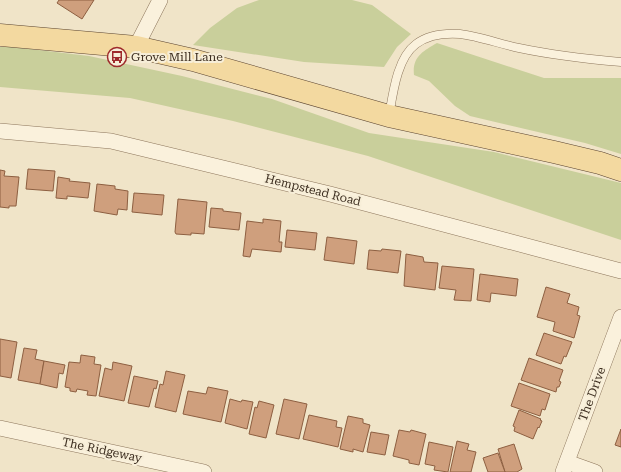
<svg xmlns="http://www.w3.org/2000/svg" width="621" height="472" viewBox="0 0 621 472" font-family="'Roboto Serif',serif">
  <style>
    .green { fill: #c9cf9b }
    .building { fill: #cf9f7d; stroke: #8d5f41 }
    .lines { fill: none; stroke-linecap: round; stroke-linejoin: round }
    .service-casing { stroke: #8d765c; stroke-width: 9 }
    .minor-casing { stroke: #8d765c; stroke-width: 16 }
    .primary-casing { stroke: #5b4430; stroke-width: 23 }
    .service { stroke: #faf1dc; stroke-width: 8 }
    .minor { stroke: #faf1dc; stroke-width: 15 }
    .primary { stroke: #f3d9a0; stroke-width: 22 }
    .labels { text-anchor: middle; stroke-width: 4; stroke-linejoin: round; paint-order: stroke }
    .poi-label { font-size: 12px; fill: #3d2e20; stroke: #f7eed8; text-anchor: start }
    .street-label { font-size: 12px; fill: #3d2e20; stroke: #f7eed8 }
  </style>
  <rect width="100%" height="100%" fill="#f0e4c8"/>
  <g class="green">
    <path d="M 259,0 L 352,0 L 372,5 L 411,34 L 397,47 L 384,67 L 304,62 L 193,45 L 210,28 L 237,8 Z"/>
    <path d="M 437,43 L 544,78 L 621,78 L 621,154 L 585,143 L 470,116 L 455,106 L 429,81 L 414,75 C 412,57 423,51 437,43 Z"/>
    <path d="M 0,47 L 13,47 L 89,56 L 182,76 L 272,99 L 369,133 L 494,152 L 621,183 L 621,240 L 368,156 L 233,121 L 130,98 L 0,87 Z"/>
  </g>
  <g class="building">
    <path d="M 59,0 L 94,0 L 82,19 L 57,3 Z"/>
    <path d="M 28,169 L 55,171 L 53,191 L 26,189 Z"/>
    <path d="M 0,170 L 5,171 L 4,176 L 19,177 L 16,206 L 9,206 L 9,208 L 0,207 Z"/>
    <path d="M 58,177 L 70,179 L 69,181 L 90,183 L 88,198 L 67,196 L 67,199 L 56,198 Z"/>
    <path d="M 97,184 L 115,186 L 115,189 L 128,191 L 127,210 L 118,209 L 117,215 L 94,211 Z"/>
    <path d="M 134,193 L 164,195 L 162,215 L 132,212 Z"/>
    <path d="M 178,199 L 207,202 L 204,234 L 191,233 L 191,235 L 176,234 L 175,232 Z"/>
    <path d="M 211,208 L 223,209 L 223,211 L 241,213 L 239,230 L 209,227 Z"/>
    <path d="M 263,219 L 281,221 L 279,242 L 282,242 L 281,252 L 252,249 L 250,257 L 243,256 L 247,221 L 263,223 Z"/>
    <path d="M 287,230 L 317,233 L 315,250 L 285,247 Z"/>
    <path d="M 327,237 L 357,241 L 354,264 L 324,260 Z"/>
    <path d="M 382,249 L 401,251 L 398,273 L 367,269 L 369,250 L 381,251 Z"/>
    <path d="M 406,254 L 423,257 L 424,262 L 438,263 L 435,290 L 404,286 Z"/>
    <path d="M 442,266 L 474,269 L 471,301 L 454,300 L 456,290 L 439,288 Z"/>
    <path d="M 480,274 L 518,279 L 516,296 L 491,293 L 490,302 L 477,300 Z"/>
    <path d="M 546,287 L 570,294 L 567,303 L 579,307 L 577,315 L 580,316 L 574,338 L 553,331 L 555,322 L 537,317 Z"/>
    <path d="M 544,333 L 572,342 L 566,357 L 564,356 L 561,364 L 536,355 Z"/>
    <path d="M 0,339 L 17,342 L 11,378 L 0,376 Z"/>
    <path d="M 24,348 L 37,350 L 35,359 L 44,361 L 40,384 L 18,380 Z"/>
    <path d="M 81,355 L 95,357 L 94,364 L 101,365 L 96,396 L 87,395 L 88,391 L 77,389 L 76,392 L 70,391 L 70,388 L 65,387 L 69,362 L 80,363 Z"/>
    <path d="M 529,358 L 563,370 L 559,381 L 561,382 L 559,387 L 557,387 L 556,392 L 521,380 Z"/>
    <path d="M 44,361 L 65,365 L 63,374 L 59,373 L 57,388 L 40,384 Z"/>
    <path d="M 113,362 L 132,366 L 124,401 L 99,396 L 105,368 L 112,370 Z"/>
    <path d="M 166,371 L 185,375 L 176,412 L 155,407 L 160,384 L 163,385 Z"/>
    <path d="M 134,376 L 158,381 L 156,389 L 154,388 L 149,407 L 128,403 Z"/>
    <path d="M 519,383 L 550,394 L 545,410 L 542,409 L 540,416 L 511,406 Z"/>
    <path d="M 208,387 L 228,391 L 221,422 L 183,414 L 188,391 L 206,394 Z"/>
    <path d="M 230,399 L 241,402 L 242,400 L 253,402 L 247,429 L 225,423 Z"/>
    <path d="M 284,399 L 307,404 L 299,439 L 276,434 Z"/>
    <path d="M 259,401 L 274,405 L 266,438 L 249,434 L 255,407 L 257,408 Z"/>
    <path d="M 519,410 L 541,419 L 540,420 L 542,421 L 539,428 L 538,427 L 533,439 L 514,431 L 515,427 L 513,426 Z"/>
    <path d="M 309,415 L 337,421 L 336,427 L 342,428 L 338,447 L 303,439 Z"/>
    <path d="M 348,416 L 363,419 L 363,423 L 370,425 L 363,452 L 353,449 L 353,452 L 340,449 Z"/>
    <path d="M 621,429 L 621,447 L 615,445 Z"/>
    <path d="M 399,430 L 410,432 L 411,430 L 426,434 L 419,465 L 409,463 L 409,460 L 393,456 Z"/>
    <path d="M 371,432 L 389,435 L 385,455 L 367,452 Z"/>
    <path d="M 457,441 L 469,444 L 467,450 L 476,452 L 471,472 L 450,472 Z"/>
    <path d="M 429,442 L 453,447 L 448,472 L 434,470 L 435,466 L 425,464 Z"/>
    <path d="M 514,444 L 522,469 L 517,472 L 505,472 L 498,449 Z"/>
    <path d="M 498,453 L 505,472 L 488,472 L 483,458 Z"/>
  </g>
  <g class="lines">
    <g class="service-casing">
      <path id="service" d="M 389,116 C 393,93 397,58 416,44 C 428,35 445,33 460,34 C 478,36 500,44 519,48 C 552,55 587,59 621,62"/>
    </g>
    <g class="minor-casing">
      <g id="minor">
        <path d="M 136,47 L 160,0"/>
        <path d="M 0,131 L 111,141 L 330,194 L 621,271"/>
        <path d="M 0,428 L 204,472"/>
        <path d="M 567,462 L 595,472"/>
        <path d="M 563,472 L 621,317"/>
      </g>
    </g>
    <g class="primary-casing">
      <path id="primary" d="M 0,35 L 136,47 L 193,60 L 389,116 L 554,152 L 600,163 L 621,170"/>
    </g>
    <use href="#service" class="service"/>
    <use href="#minor" class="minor"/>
    <use href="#primary" class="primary"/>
  </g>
  <defs>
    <g id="bus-ring" transform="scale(1)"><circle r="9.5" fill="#f7eed8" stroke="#9e2a2b" stroke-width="1.5"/><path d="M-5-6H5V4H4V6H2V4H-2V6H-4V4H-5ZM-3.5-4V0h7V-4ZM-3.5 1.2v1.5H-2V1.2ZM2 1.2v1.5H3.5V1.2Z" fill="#9e2a2b"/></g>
  </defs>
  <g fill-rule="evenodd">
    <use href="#bus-ring" x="117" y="57"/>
  </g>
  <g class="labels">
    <g class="poi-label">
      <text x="131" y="61">Grove Mill Lane</text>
    </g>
    <g class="street-label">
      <text transform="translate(313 190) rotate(14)" y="4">Hempstead Road</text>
      <text transform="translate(592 394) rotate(-70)" y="4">The Drive</text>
      <text transform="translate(102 450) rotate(12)" y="4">The Ridgeway</text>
    </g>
  </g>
</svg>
